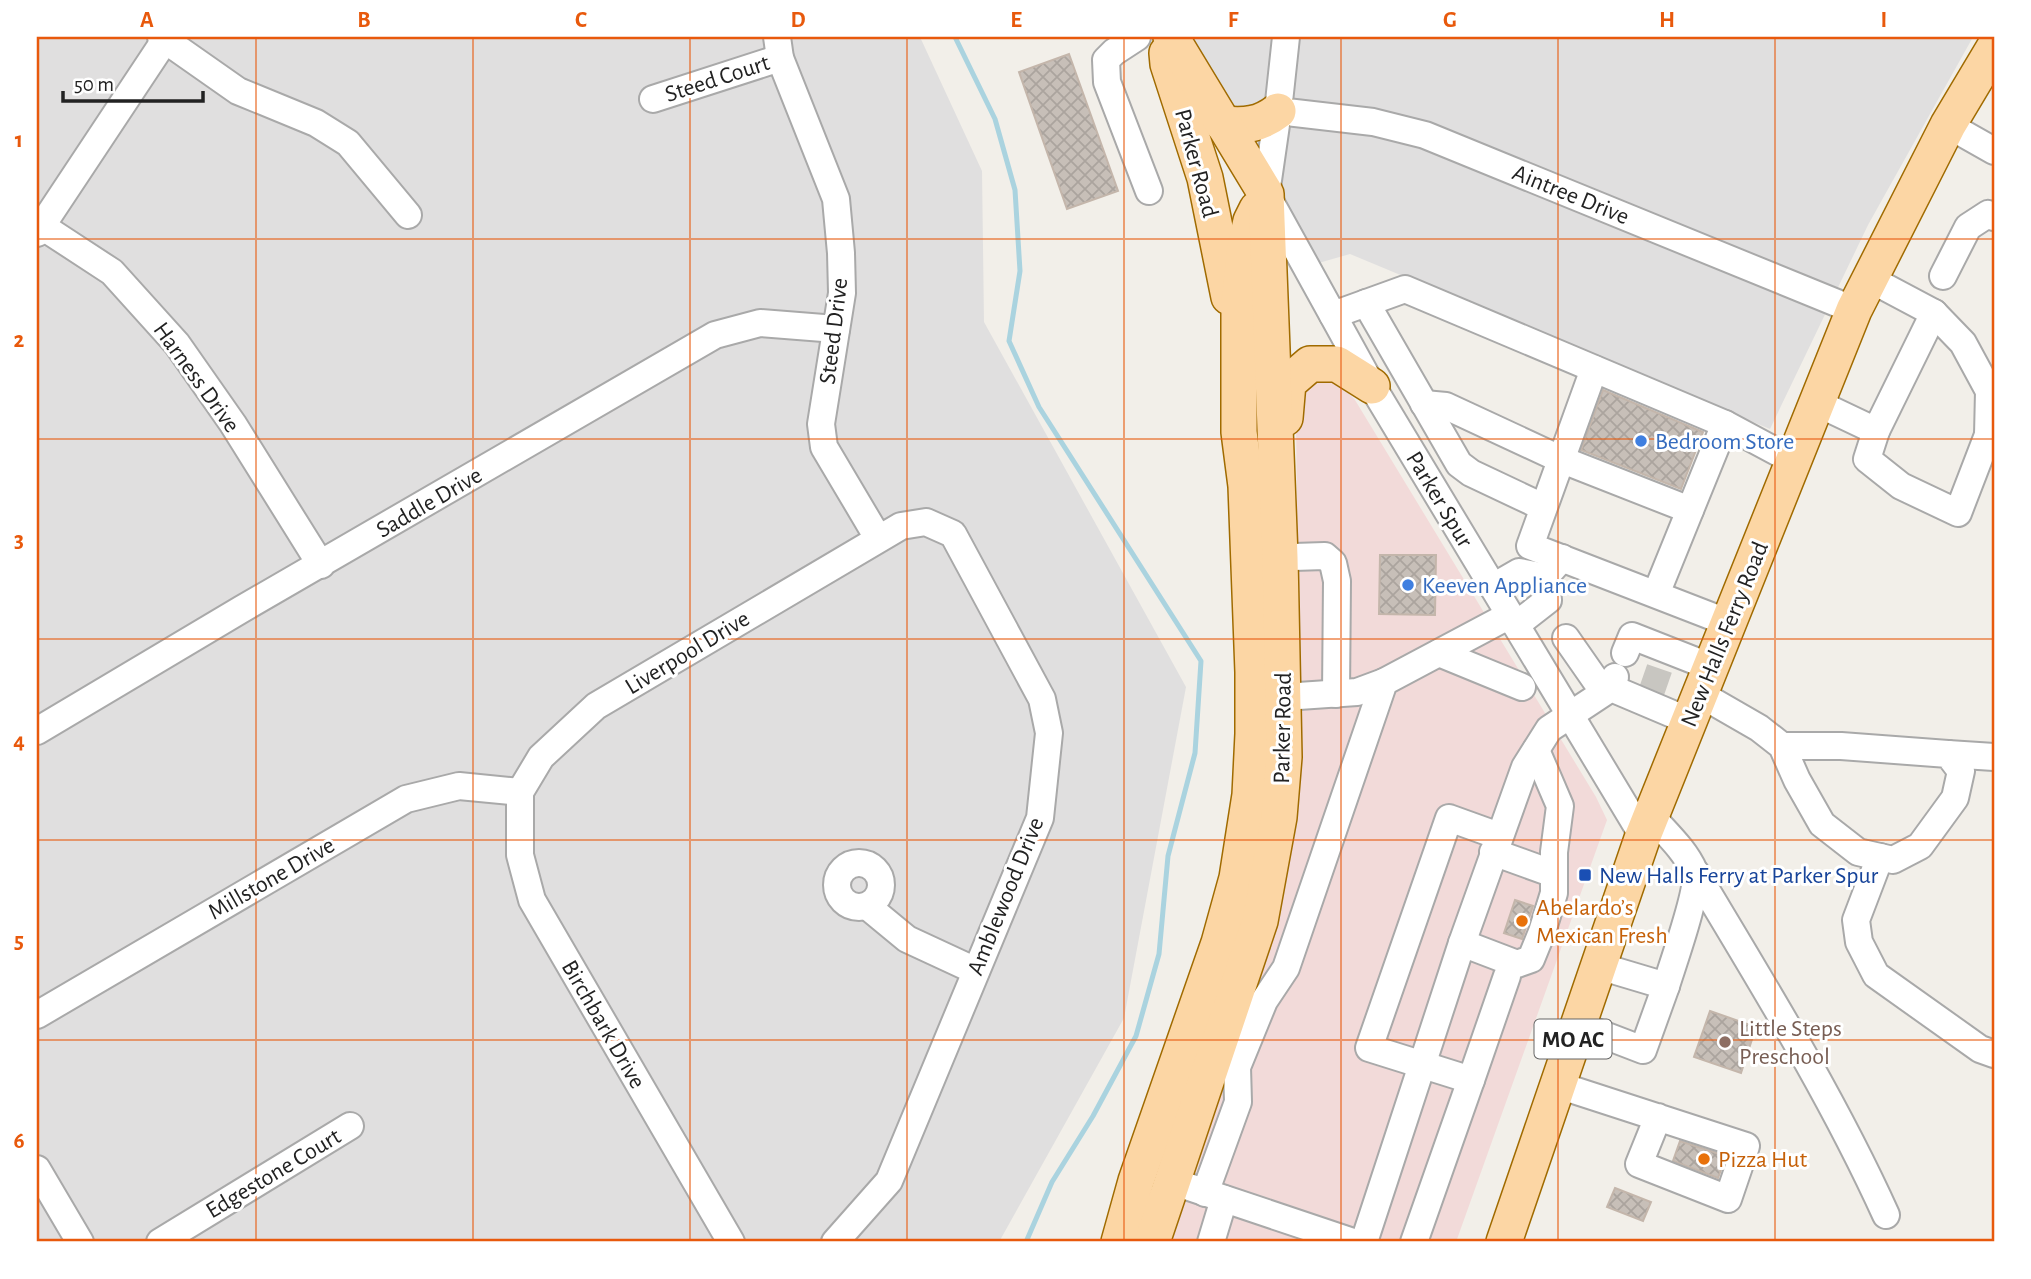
<svg xmlns="http://www.w3.org/2000/svg" width="2031" height="1279" viewBox="0 0 2031 1279" font-family="'Alegreya Sans',sans-serif">
  <style>
    .residential { fill: #e0dfdf }
    .commercial { fill: #f2dad9 }
    .lines { fill: none; stroke-linecap: round; stroke-linejoin: round }
    .stream { stroke: #aad3df; stroke-width: 5 }
    .building { fill: url(#building-cross-hatch); stroke: #c4b6ab; stroke-width: 2 }
    .minor-tunnel { stroke: #c8c6c1; stroke-width: 26; stroke-dasharray: 26 13; stroke-linecap: butt }
    .minor-casing { stroke: #a9a9a9; stroke-width: 30 }
    .major-casing { stroke: #a06b00; stroke-width: 38 }
    .minor { stroke: #fff; stroke-width: 26 }
    .major { stroke: #fcd6a4; stroke-width: 35 }
    .grid { fill: none; stroke: #e8590c; stroke-width: 2; stroke-opacity: 0.55 }
    .shop-dot { fill: #3f7fe0; stroke: #fff; stroke-width: 2.5 }
    .transit-dot { fill: #1a4fb4; stroke: #fff; stroke-width: 2.5 }
    .food-dot { fill: #e8710a; stroke: #fff; stroke-width: 2.5 }
    .education-dot { fill: #8d6e63; stroke: #fff; stroke-width: 2.5 }
    .labels { text-anchor: middle; stroke-width: 6; stroke-linejoin: round; paint-order: stroke }
    .shield { fill: #fff; stroke: #646464; stroke-width: 2 }
    .shield-label { font-size: 23px; font-weight: bold; fill: #222 }
    .street-label { font-size: 24px; fill: #222; stroke: #fff }
    .shop-label { font-size: 24px; fill: #366cbe; stroke: #fff; text-anchor: start }
    .transit-label { font-size: 24px; fill: #164399; stroke: #fff; text-anchor: start }
    .food-label { font-size: 24px; fill: #c56008; stroke: #fff; text-anchor: start }
    .education-label { font-size: 24px; fill: #785e54; stroke: #fff; text-anchor: start }
    .neatline { fill: none; stroke: #e8590c; stroke-width: 2.5 }
    .grid-label { font-size: 23px; text-anchor: middle; font-weight: bold; fill: #e8590c }
  </style>
  <defs>
    <pattern id="building-cross-hatch" width="8" height="8" patternUnits="userSpaceOnUse" patternTransform="scale(1.75)"><rect width="8" height="8" fill="#c7bfb8"/><path d="M0 0l8 8M0 8l8-8" fill="none" stroke="#aba49e"/></pattern>
  </defs>
  <rect width="100%" height="100%" fill="#f2efe9"/>
  <g class="residential">
    <path d="M 37,37 L 920,37 L 982,171 L 984,322 L 1186,687 L 1124,1018 L 999,1242 L 37,1242 Z"/>
    <path d="M 1179,37 L 1973,37 L 1868,225 L 1770,429 L 1350,254 L 1315,264 Z"/>
  </g>
  <path class="commercial" d="M 1323,377 L 1338,382 L 1355,400 L 1596,797 L 1607,820 L 1456,1242 L 1168,1242 L 1299,676 L 1296,419 L 1299,397 L 1308,383 Z"/>
  <g class="lines">
    <path class="stream" d="M 955,37 L 995,119 L 1015,190 L 1020,271 L 1009,341 L 1039,407 L 1201,661 L 1195,753 L 1168,856 L 1159,954 L 1136,1036 L 1093,1116 L 1052,1182 L 1026,1242"/>
  </g>
  <g class="building">
    <path d="M 1069,54 L 1118,191 L 1067,209 L 1019,72 Z"/>
    <path d="M 1603,390 L 1703,432 L 1681,489 L 1581,450 Z"/>
    <path d="M 1380,555 L 1436,555 L 1435,615 L 1379,614 Z"/>
    <path d="M 1515,900 L 1533,906 L 1522,939 L 1504,933 Z"/>
    <path d="M 1710,1011 L 1756,1027 L 1741,1073 L 1694,1057 Z"/>
    <path d="M 1680,1141 L 1726,1156 L 1718,1178 L 1673,1161 Z"/>
    <path d="M 1615,1188 L 1651,1202 L 1643,1221 L 1607,1207 Z"/>
  </g>
  <g class="lines">
    <path class="minor-tunnel" d="M 1651,693 L 1660,667"/>
    <g class="minor-casing">
      <g id="minor">
        <path d="M 161,37 L 238,91 L 316,123 L 348,143 L 408,215"/>
        <path d="M 777,37 L 780,58 L 836,199 L 841,253 L 842,293 L 821,424 L 824,447 L 878,538"/>
        <path d="M 1137,37 L 1114,52 L 1106,60 L 1107,82 L 1149,191"/>
        <path d="M 1286,37 L 1278,111 L 1266,194 L 1372,386 L 1643,836"/>
        <path d="M 653,99 L 780,58"/>
        <path d="M 1278,111 L 1373,122 L 1425,135 L 1854,310"/>
        <path d="M 1948,125 L 1994,151"/>
        <path d="M 37,223 L 112,272 L 177,344 L 233,424 L 321,565"/>
        <path d="M 37,233 L 167,37"/>
        <path d="M 1943,276 L 1968,227 L 1988,214 L 1994,217"/>
        <path d="M 1366,303 L 1459,464 L 1471,473 L 1543,507"/>
        <path d="M 1934,313 L 1963,343 L 1989,391 L 1988,435"/>
        <path d="M 1333,315 L 1405,289 L 1725,424 L 1794,461"/>
        <path d="M 1594,369 L 1530,546 L 1729,623"/>
        <path d="M 1817,403 L 1876,431 L 1934,313 L 1870,279"/>
        <path d="M 1424,404 L 1446,406 L 1560,459 L 1690,510"/>
        <path d="M 1876,431 L 1867,459 L 1901,486 L 1958,513 L 1988,435 L 1994,447"/>
        <path d="M 1264,558 L 1325,556 L 1333,563 L 1337,581 L 1336,694"/>
        <path d="M 1493,587 L 1519,572 L 1545,577"/>
        <path d="M 1656,594 L 1725,424"/>
        <path d="M 1516,625 L 1548,600 L 1545,577 L 1562,558"/>
        <path d="M 1566,638 L 1596,681 L 1611,688 L 1615,677"/>
        <path d="M 1439,653 L 1522,687"/>
        <path d="M 1625,653 L 1632,636 L 1711,667"/>
        <path d="M 1700,694 L 1759,728 L 1782,746 L 1797,780 L 1822,824 L 1858,852 L 1893,860 L 1920,846 L 1955,798 L 1961,771 L 1948,754 L 1841,746 L 1782,746"/>
        <path d="M 1284,697 L 1357,692 L 1384,682"/>
        <path d="M 37,731 L 242,609 L 715,335 L 760,323 L 836,329"/>
        <path d="M 1948,754 L 1994,757"/>
        <path d="M 520,792 L 541,757 L 596,706 L 901,526 L 926,522 L 953,534 L 1042,699 L 1049,733 L 1040,818 L 889,1181 L 835,1242"/>
        <path d="M 520,792 L 520,855 L 532,900 L 731,1242"/>
        <path d="M 1651,816 C 1666,833 1685,850 1694,871 C 1701,886 1672,966 1666,986"/>
        <path d="M 1493,852 L 1554,874"/>
        <path d="M 1880,857 L 1856,920 L 1859,942 L 1876,975 L 1980,1049 L 1994,1054"/>
        <circle cx="859" cy="885" r="22"/>
        <path d="M 1696,873 C 1763,985 1832,1096 1886,1215"/>
        <path d="M 867,906 L 907,939 L 976,971"/>
        <path d="M 1462,943 L 1517,964 L 1531,959 L 1542,932 L 1554,893 L 1554,852 L 1560,806 L 1536,750"/>
        <path d="M 37,1015 L 406,799 L 459,786 L 520,792"/>
        <path d="M 1578,1025 L 1643,1050 L 1666,986 L 1599,966"/>
        <path d="M 1471,1080 L 1507,976"/>
        <path d="M 1558,1085 L 1746,1146 L 1728,1199 L 1639,1164 L 1658,1117"/>
        <path d="M 37,1169 L 80,1242"/>
        <path d="M 1189,1187 L 1353,1242"/>
        <path d="M 1205,1193 L 1238,1102 L 1237,1067 L 1264,1001 L 1286,968 L 1384,682 L 1510,615"/>
        <path d="M 160,1242 L 350,1126"/>
        <path d="M 1211,1242 L 1224,1199"/>
        <path d="M 1364,1242 L 1462,943 L 1525,767 L 1549,729 L 1611,688 L 1689,721"/>
        <path d="M 1414,1242 L 1471,1080 L 1369,1048 L 1449,818 L 1499,836"/>
      </g>
    </g>
    <g class="major-casing">
      <g id="major">
        <path d="M 1167,53 L 1168,64 L 1205,178 L 1229,297"/>
        <path d="M 1223,124 C 1245,126 1260,125 1278,111"/>
        <path d="M 1285,418 L 1288,383 L 1310,364 L 1337,364 L 1372,386"/>
        <path d="M 1119,1242 L 1136,1181 L 1219,943 L 1237,878 L 1250,795 L 1253,734 L 1253,672 L 1246,486 L 1239,432 L 1239,302 L 1245,247 L 1251,221 L 1257,209"/>
        <path d="M 1152,1242 L 1260,921 L 1279,817 L 1284,757 L 1280,557 L 1266,194 L 1171,37"/>
        <path d="M 1504,1242 L 1643,836 L 1854,310 L 1948,125 L 1994,48"/>
      </g>
    </g>
    <use href="#minor" class="minor"/>
    <use href="#major" class="major"/>
  </g>
  <path class="grid" d="M 256,37 L 256,1242M 473,37 L 473,1242M 690,37 L 690,1242M 907,37 L 907,1242M 1124,37 L 1124,1242M 1341,37 L 1341,1242M 1558,37 L 1558,1242M 1775,37 L 1775,1242M 37,239 L 1994,239M 37,439 L 1994,439M 37,639 L 1994,639M 37,840 L 1994,840M 37,1040 L 1994,1040"/>
  <g class="shop-dot">
    <circle cx="1641" cy="441" r="7"/>
    <circle cx="1408" cy="585" r="7"/>
  </g>
  <rect class="transit-dot" x="1578" y="868" width="14" height="14" rx="3.5"/>
  <g class="food-dot">
    <circle cx="1522" cy="921" r="7"/>
    <circle cx="1704" cy="1159" r="7"/>
  </g>
  <circle class="education-dot" cx="1725" cy="1042" r="7"/>
  <g class="labels">
    <rect class="shield" x="1534.5" y="1019.5" width="77" height="39" rx="5"/>
    <g class="shield-label">
      <text x="1573" y="1047">MO AC</text>
    </g>
    <g class="street-label">
      <text transform="translate(717 78) rotate(-18)" y="8">Steed Court</text>
      <text transform="translate(1197 163) rotate(75)" y="8">Parker Road</text>
      <text transform="translate(1571 194) rotate(22)" y="8">Aintree Drive</text>
      <text transform="translate(833 331) rotate(-83)" y="8">Steed Drive</text>
      <text transform="translate(197 377) rotate(54)" y="8">Harness Drive</text>
      <text transform="translate(1440 499) rotate(59)" y="8">Parker Spur</text>
      <text transform="translate(429 502) rotate(-30)" y="8">Saddle Drive</text>
      <text transform="translate(1724 634) rotate(-68)" y="8">New Halls Ferry Road</text>
      <text transform="translate(687 652) rotate(-31)" y="8">Liverpool Drive</text>
      <text transform="translate(1282 728) rotate(-89)" y="8">Parker Road</text>
      <text transform="translate(271 878) rotate(-30)" y="8">Millstone Drive</text>
      <text transform="translate(1005 896) rotate(-68)" y="8">Amblewood Drive</text>
      <text transform="translate(604 1024) rotate(60)" y="8">Birchbark Drive</text>
      <text transform="translate(273 1173) rotate(-31)" y="8">Edgestone Court</text>
    </g>
    <g class="shop-label">
      <text x="1655" y="449">Bedroom Store</text>
      <text x="1422" y="593">Keeven Appliance</text>
    </g>
    <g class="transit-label">
      <text x="1599" y="883">New Halls Ferry at Parker Spur</text>
    </g>
    <g class="food-label">
      <text x="1536" y="915">Abelardo’s<tspan x="1536" dy="28">Mexican Fresh</tspan></text>
      <text x="1718" y="1167">Pizza Hut</text>
    </g>
    <g class="education-label">
      <text x="1739" y="1036">Little Steps<tspan x="1739" dy="28">Preschool</tspan></text>
    </g>
  </g>
  <rect width="2031" height="1279" fill="none" stroke="#ffffff" stroke-width="77"/>
  <path d="M63 91v10h140v-10" fill="none" stroke="#222222" stroke-width="3.5"/>
  <text x="74" y="91" font-size="21" fill="#222222" stroke="#ffffff" stroke-width="5" paint-order="stroke">50 m</text>
  <rect x="38" y="38" width="1955" height="1202" class="neatline"/>
  <g class="grid-label">
    <text x="147" y="27">A</text>
    <text x="364" y="27">B</text>
    <text x="581" y="27">C</text>
    <text x="798" y="27">D</text>
    <text x="1016" y="27">E</text>
    <text x="1233" y="27">F</text>
    <text x="1450" y="27">G</text>
    <text x="1667" y="27">H</text>
    <text x="1884" y="27">I</text>
    <text x="19" y="147">1</text>
    <text x="19" y="347">2</text>
    <text x="19" y="547">3</text>
    <text x="19" y="748">4</text>
    <text x="19" y="948">5</text>
    <text x="19" y="1148">6</text>
  </g>
</svg>
